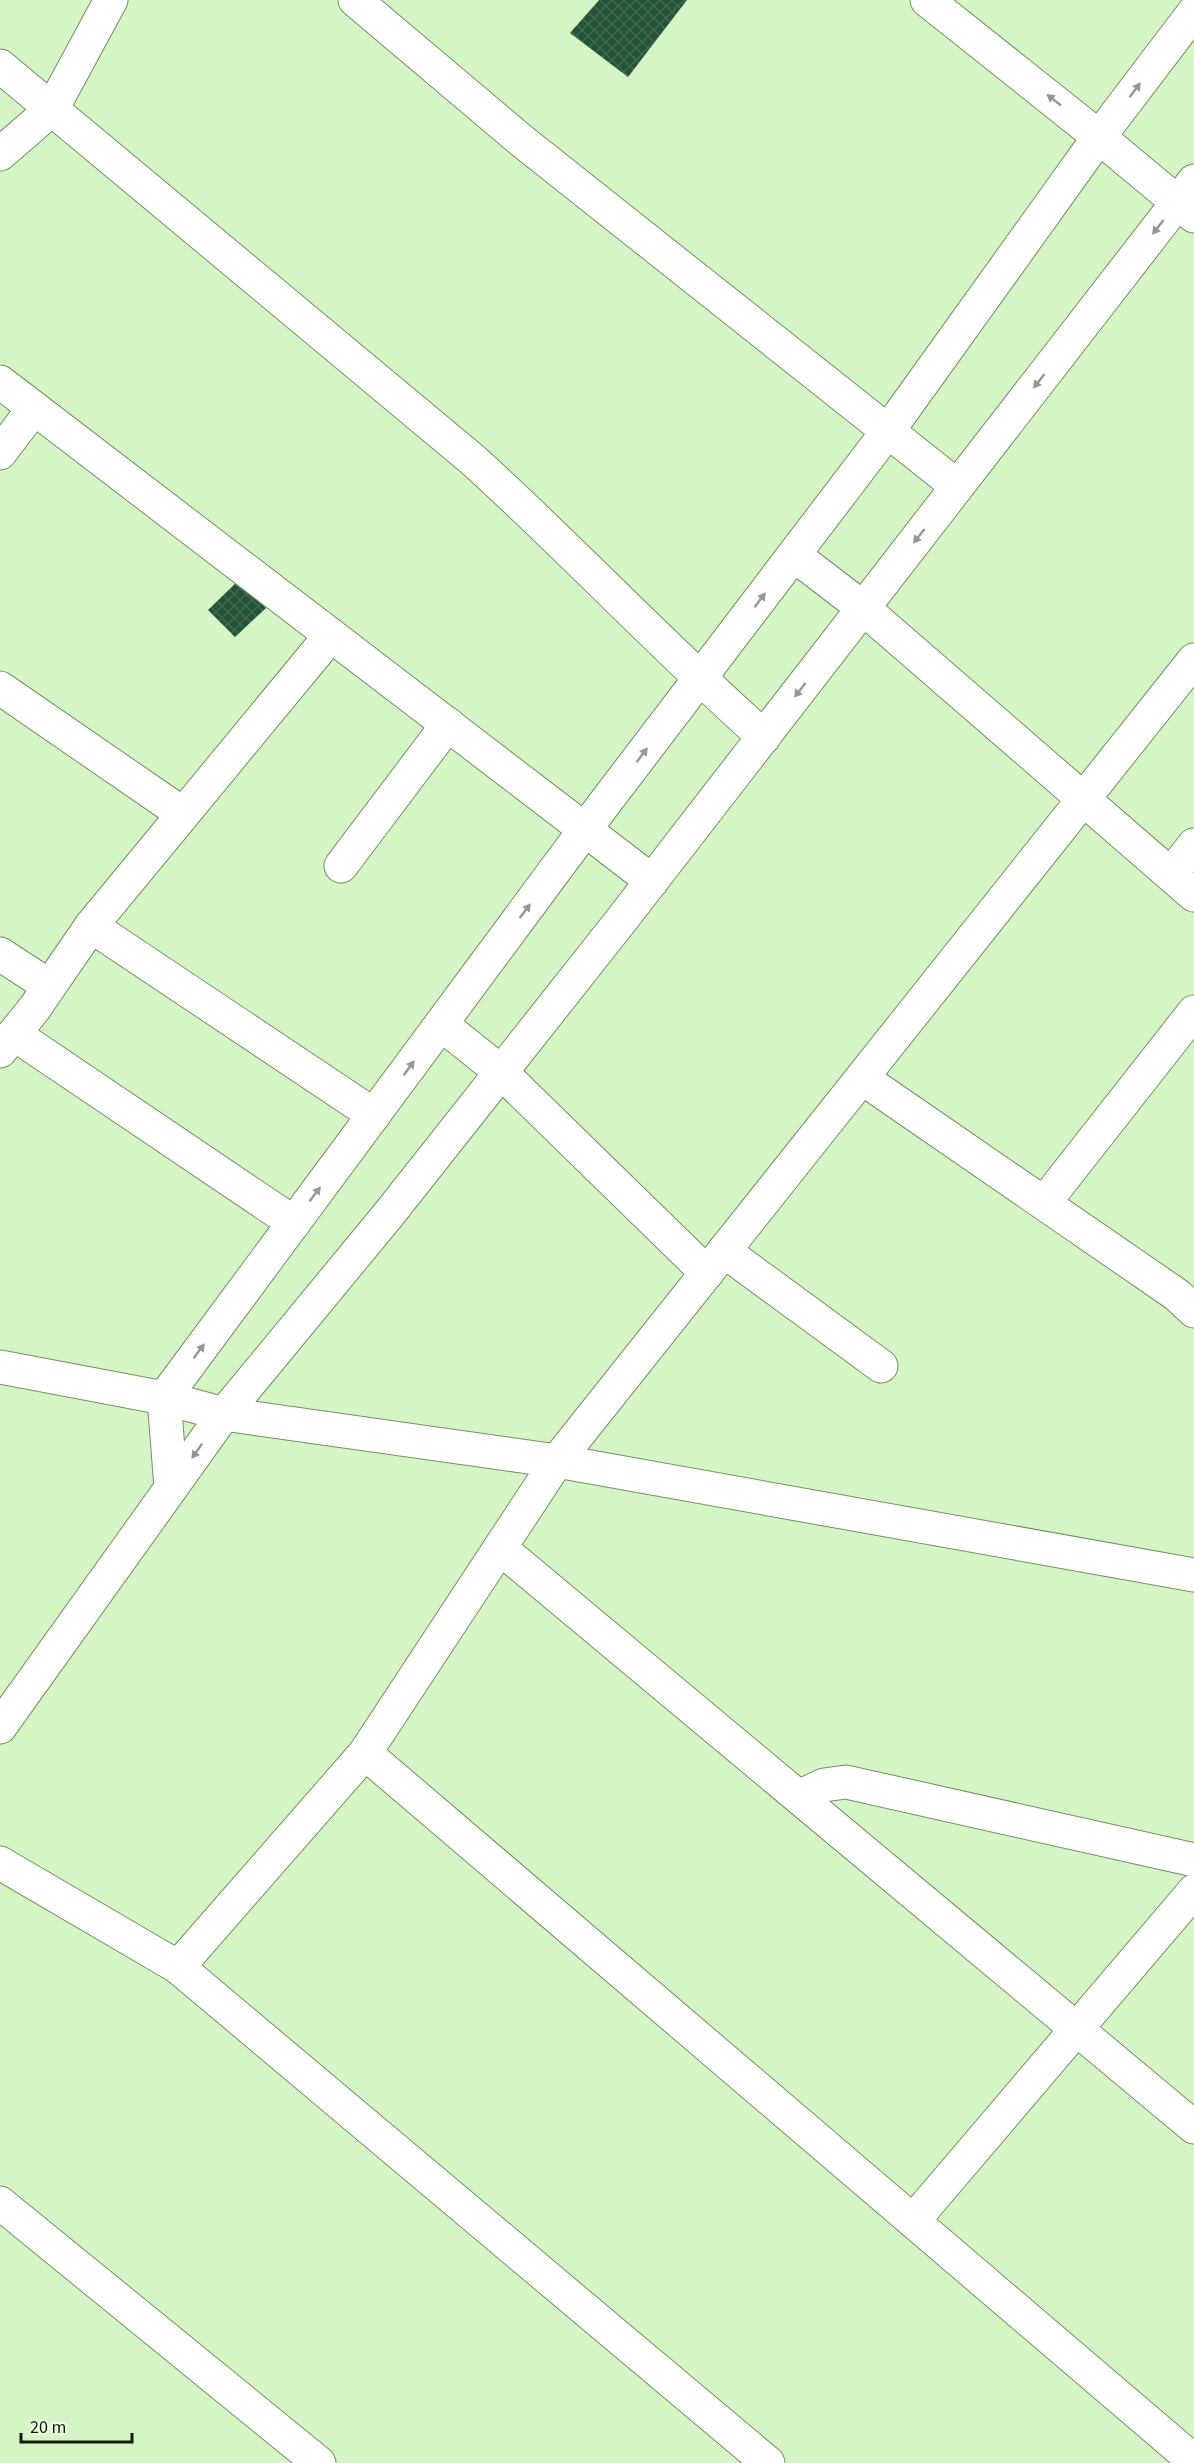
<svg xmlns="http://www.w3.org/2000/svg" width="1194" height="2463" viewBox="0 0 1194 2463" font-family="'Source Sans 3',sans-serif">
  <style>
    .building { fill: url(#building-cross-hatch) }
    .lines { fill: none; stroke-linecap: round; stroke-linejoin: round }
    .minor-casing { stroke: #739064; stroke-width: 35 }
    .minor { stroke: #fff; stroke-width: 33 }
    .oneway { fill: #939890 }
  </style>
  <defs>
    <pattern id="building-cross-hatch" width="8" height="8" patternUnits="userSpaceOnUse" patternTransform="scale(1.5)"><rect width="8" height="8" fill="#245437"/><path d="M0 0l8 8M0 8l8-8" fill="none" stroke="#416850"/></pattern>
  </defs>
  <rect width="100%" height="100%" fill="#d5f5c5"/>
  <g class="building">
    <path d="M 599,0 L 687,0 L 628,77 L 570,33 Z"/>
    <path d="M 238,581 L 266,608 L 235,637 L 208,610 Z"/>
  </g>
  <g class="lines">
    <g class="minor-casing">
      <g id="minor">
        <path d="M 355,0 L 522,141 L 957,486"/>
        <path d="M 927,0 L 1099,137 L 1194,216"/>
        <path d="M 0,66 L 473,460 C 572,550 664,648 764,737"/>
        <path d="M 0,154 L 52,109 L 111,0"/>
        <path d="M 0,382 L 652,881"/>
        <path d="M 0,453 L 34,408"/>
        <path d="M 794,555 L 863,608 L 1194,895"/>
        <path d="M 0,688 L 183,814"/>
        <path d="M 341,866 L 448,724"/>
        <path d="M 1171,874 L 1194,845"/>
        <path d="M 91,926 L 331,635"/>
        <path d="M 0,954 L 49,986"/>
        <path d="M 441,1024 L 501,1072 L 707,1273"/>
        <path d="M 14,1034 L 294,1223"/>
        <path d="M 0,1051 L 34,1009 L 91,926 L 374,1115"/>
        <path d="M 862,1078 L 1177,1295 L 1194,1311"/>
        <path d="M 1044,1203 L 1194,1012"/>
        <path d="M 724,1251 L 881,1366"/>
        <path d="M 0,1367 L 164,1398 L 224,1414 L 557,1461 L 1194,1575"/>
        <path d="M 171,1488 L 164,1398 L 601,808 L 888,431 L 1099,137 L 1194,12"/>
        <path d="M 500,1548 L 1194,2127"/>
        <path d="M 0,1727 L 224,1414 L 389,1214 L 623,918 L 1194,181"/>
        <path d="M 365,1753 L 1194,2461"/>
        <path d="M 799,1797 L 824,1785 L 846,1782 L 1194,1860"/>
        <path d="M 0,1863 L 178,1967 L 768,2463"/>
        <path d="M 178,1967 L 365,1753 L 557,1461 L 1194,660"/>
        <path d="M 0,2203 L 319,2463"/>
        <path d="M 913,2221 L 1194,1891"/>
      </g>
    </g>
    <use href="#minor" class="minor"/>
  </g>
  <defs><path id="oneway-solid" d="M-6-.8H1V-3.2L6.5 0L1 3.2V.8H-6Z" transform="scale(1.5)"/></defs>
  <g class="oneway">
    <use href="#oneway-solid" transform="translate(1135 90) rotate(-53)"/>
    <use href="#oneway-solid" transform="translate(1054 100) rotate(-142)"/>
    <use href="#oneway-solid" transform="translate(1158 227) rotate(128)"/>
    <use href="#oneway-solid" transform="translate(1039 381) rotate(128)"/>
    <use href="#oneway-solid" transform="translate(919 536) rotate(128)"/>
    <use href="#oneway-solid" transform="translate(760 600) rotate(-53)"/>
    <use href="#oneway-solid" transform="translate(800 690) rotate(128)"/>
    <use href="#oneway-solid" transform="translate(642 755) rotate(-53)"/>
    <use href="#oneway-solid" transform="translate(525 911) rotate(-53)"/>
    <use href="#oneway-solid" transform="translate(409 1068) rotate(-54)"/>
    <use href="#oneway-solid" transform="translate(315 1194) rotate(-53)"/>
    <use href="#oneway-solid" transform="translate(199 1351) rotate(-53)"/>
    <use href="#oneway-solid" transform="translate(197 1451) rotate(125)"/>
  </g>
  <path d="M21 2433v9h111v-9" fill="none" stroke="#0f1a09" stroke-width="3"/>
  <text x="30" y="2433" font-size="18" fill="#0f1a09" stroke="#ebfee1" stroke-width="4.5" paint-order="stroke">20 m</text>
</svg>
